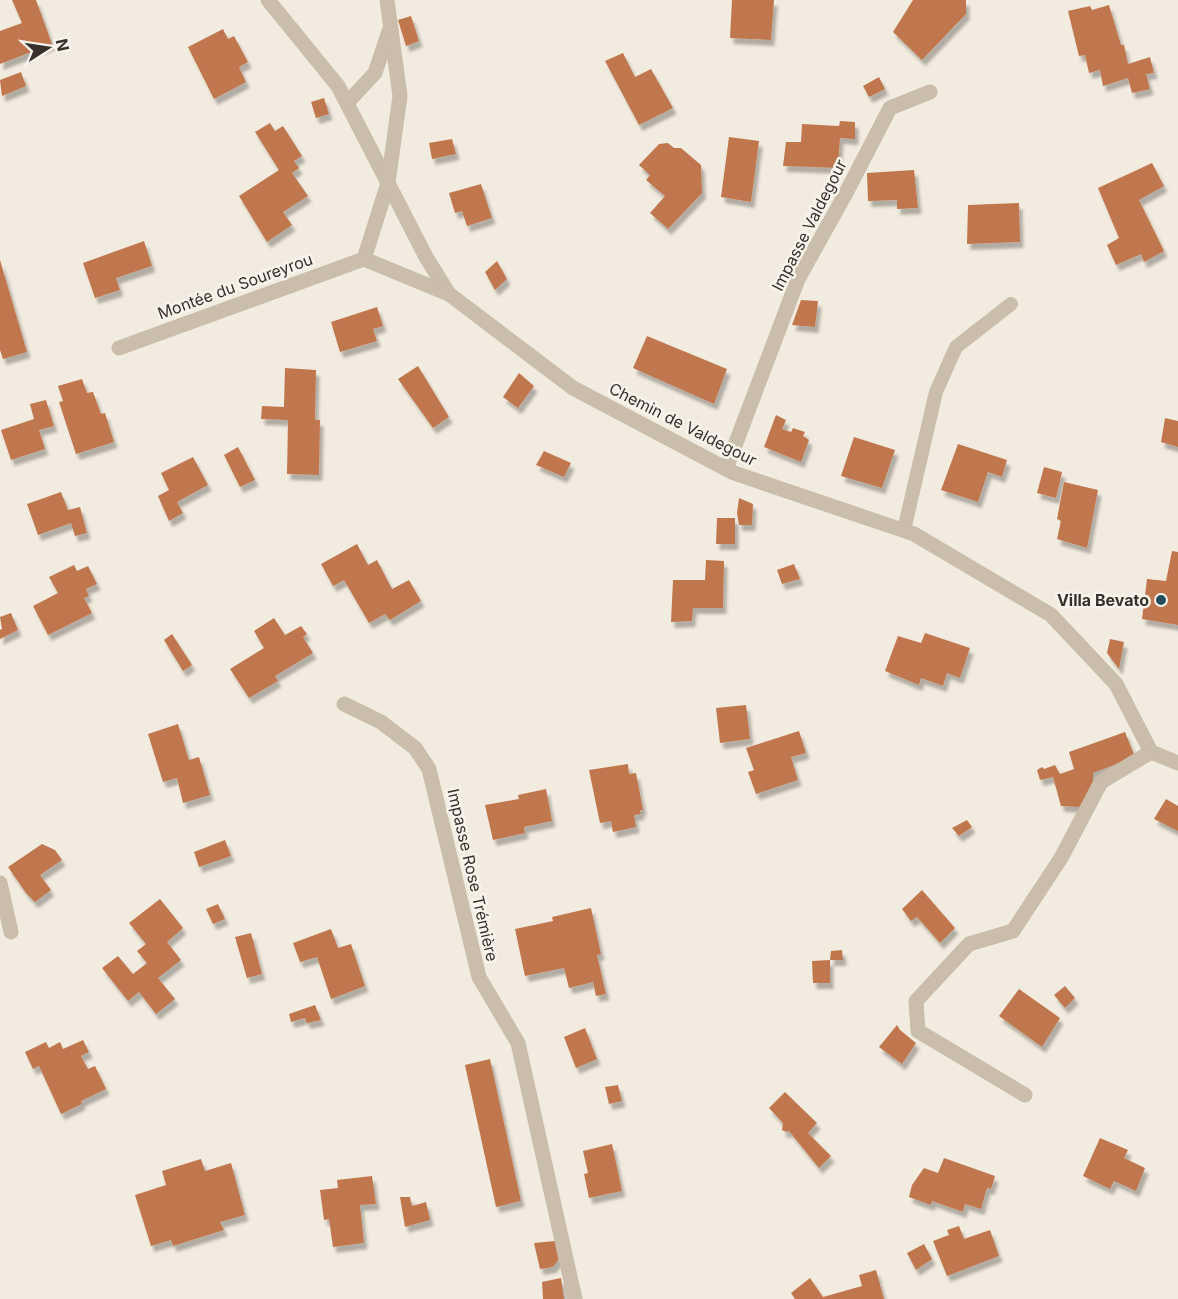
<svg xmlns="http://www.w3.org/2000/svg" width="1178" height="1299" viewBox="0 0 1178 1299" font-family="Inter,sans-serif">
  <style>
    .building { fill: #c1774e; filter: url(#shadow) }
    .lines { fill: none; stroke-linecap: round; stroke-linejoin: round }
    .service { stroke: #cabdab; stroke-width: 14 }
    .minor { stroke: #cabdab; stroke-width: 15 }
    .poi-dot { fill: #214e58; stroke: #f9f5ec; stroke-width: 2 }
    .labels { text-anchor: middle; stroke-width: 5; stroke-linejoin: round; paint-order: stroke }
    .street-label { font-size: 16px; fill: #38302a; stroke: #f9f5ec }
    .poi-label { font-size: 16px; font-weight: bold; fill: #38302a; stroke: #f9f5ec; text-anchor: end }
  </style>
  <defs>
    <filter id="shadow"><feDropShadow dx="3.5" dy="6" stdDeviation="1.5" flood-color="#0004"/></filter>
  </defs>
  <rect width="100%" height="100%" fill="#f2ebdf"/>
  <g class="building">
    <path d="M 12,0 L 36,0 L 52,44 L 0,64 L 0,31 L 22,23 Z"/>
    <path d="M 732,0 L 774,0 L 771,40 L 730,38 Z"/>
    <path d="M 913,0 L 966,0 L 966,14 L 922,60 L 893,32 Z"/>
    <path d="M 1109,5 L 1121,45 L 1124,45 L 1128,64 L 1150,57 L 1154,73 L 1146,74 L 1150,89 L 1132,93 L 1128,78 L 1103,86 L 1100,70 L 1089,73 L 1085,55 L 1079,56 L 1068,11 L 1090,6 L 1092,10 Z"/>
    <path d="M 411,16 L 419,41 L 406,46 L 398,20 Z"/>
    <path d="M 223,29 L 228,39 L 234,36 L 248,62 L 239,67 L 246,82 L 214,99 L 188,47 Z"/>
    <path d="M 623,53 L 635,77 L 651,69 L 673,108 L 639,125 L 605,61 Z"/>
    <path d="M 21,72 L 26,86 L 2,96 L 0,80 Z"/>
    <path d="M 879,77 L 885,89 L 869,97 L 863,86 Z"/>
    <path d="M 324,98 L 329,114 L 316,118 L 311,102 Z"/>
    <path d="M 840,121 L 855,122 L 855,139 L 840,138 L 838,168 L 783,166 L 786,142 L 801,142 L 802,124 L 839,126 Z"/>
    <path d="M 270,123 L 275,131 L 283,126 L 302,156 L 294,161 L 299,168 L 292,173 L 308,196 L 283,212 L 292,225 L 267,242 L 239,196 L 279,170 L 255,132 Z"/>
    <path d="M 729,137 L 759,141 L 751,202 L 721,197 Z"/>
    <path d="M 452,139 L 456,154 L 432,159 L 429,143 Z"/>
    <path d="M 668,143 L 674,148 L 681,148 L 701,165 L 702,193 L 668,229 L 650,213 L 665,196 L 646,180 L 650,175 L 639,165 L 659,144 Z"/>
    <path d="M 1152,163 L 1164,186 L 1139,200 L 1164,251 L 1144,262 L 1141,254 L 1116,265 L 1107,245 L 1119,238 L 1098,188 Z"/>
    <path d="M 914,170 L 918,208 L 897,209 L 897,200 L 868,201 L 867,173 Z"/>
    <path d="M 481,184 L 492,218 L 467,226 L 462,211 L 455,213 L 449,193 Z"/>
    <path d="M 1019,203 L 1020,242 L 967,244 L 968,205 Z"/>
    <path d="M 144,241 L 152,266 L 116,278 L 120,290 L 95,298 L 83,263 Z"/>
    <path d="M 0,260 L 27,352 L 3,359 L 0,350 Z"/>
    <path d="M 497,261 L 507,279 L 495,290 L 485,272 Z"/>
    <path d="M 801,300 L 818,301 L 815,327 L 792,325 Z"/>
    <path d="M 377,307 L 383,326 L 373,329 L 377,341 L 340,352 L 331,322 Z"/>
    <path d="M 647,336 L 727,369 L 714,404 L 633,368 Z"/>
    <path d="M 418,366 L 449,417 L 433,428 L 398,379 Z"/>
    <path d="M 285,368 L 316,370 L 315,420 L 320,420 L 319,475 L 287,474 L 288,420 L 261,419 L 262,406 L 284,407 Z"/>
    <path d="M 519,373 L 534,386 L 518,408 L 503,397 Z"/>
    <path d="M 82,379 L 87,393 L 93,392 L 101,414 L 105,413 L 114,442 L 76,454 L 59,402 L 63,401 L 58,386 Z"/>
    <path d="M 46,400 L 54,426 L 39,430 L 45,449 L 11,460 L 1,430 L 34,419 L 30,404 Z"/>
    <path d="M 776,415 L 786,420 L 782,429 L 791,432 L 793,428 L 805,432 L 803,436 L 809,440 L 801,462 L 764,447 Z"/>
    <path d="M 1165,418 L 1178,421 L 1178,447 L 1161,442 Z"/>
    <path d="M 854,437 L 895,450 L 882,488 L 841,476 Z"/>
    <path d="M 958,444 L 1007,460 L 1002,477 L 988,472 L 978,502 L 941,490 Z"/>
    <path d="M 238,447 L 255,480 L 240,487 L 224,455 Z"/>
    <path d="M 544,451 L 571,463 L 564,477 L 536,465 Z"/>
    <path d="M 193,457 L 208,485 L 177,502 L 183,513 L 169,521 L 158,496 L 169,490 L 161,473 Z"/>
    <path d="M 1044,467 L 1062,472 L 1056,498 L 1037,493 Z"/>
    <path d="M 1064,482 L 1098,490 L 1087,548 L 1057,539 L 1061,521 L 1057,519 Z"/>
    <path d="M 61,492 L 68,510 L 80,507 L 87,533 L 75,536 L 71,523 L 38,535 L 27,504 Z"/>
    <path d="M 739,498 L 753,504 L 752,525 L 739,525 L 737,513 Z"/>
    <path d="M 717,518 L 735,518 L 735,544 L 716,544 Z"/>
    <path d="M 357,544 L 368,565 L 377,560 L 392,589 L 409,580 L 421,601 L 390,620 L 385,614 L 369,623 L 344,580 L 333,586 L 321,564 Z"/>
    <path d="M 1172,551 L 1178,552 L 1178,625 L 1142,619 L 1147,579 L 1166,581 Z"/>
    <path d="M 706,560 L 724,561 L 723,608 L 693,608 L 692,621 L 671,622 L 673,580 L 705,580 Z"/>
    <path d="M 794,564 L 800,579 L 782,584 L 777,570 Z"/>
    <path d="M 74,565 L 77,571 L 88,566 L 97,584 L 86,589 L 89,596 L 84,598 L 92,613 L 48,635 L 33,606 L 58,593 L 49,577 Z"/>
    <path d="M 11,613 L 18,630 L 0,639 L 0,630 L 2,629 L 0,617 Z"/>
    <path d="M 274,618 L 285,635 L 301,626 L 307,634 L 303,637 L 313,653 L 275,676 L 278,681 L 249,698 L 230,669 L 264,648 L 254,631 Z"/>
    <path d="M 925,633 L 970,648 L 960,678 L 947,673 L 943,686 L 921,678 L 919,685 L 885,671 L 898,636 L 921,643 Z"/>
    <path d="M 172,634 L 192,665 L 183,671 L 164,640 Z"/>
    <path d="M 1110,639 L 1124,642 L 1119,669 L 1107,653 Z"/>
    <path d="M 746,705 L 750,739 L 720,743 L 716,708 Z"/>
    <path d="M 178,724 L 189,760 L 199,757 L 210,795 L 183,803 L 177,778 L 163,782 L 148,734 Z"/>
    <path d="M 799,731 L 806,753 L 791,757 L 798,780 L 756,794 L 748,772 L 754,770 L 746,748 Z"/>
    <path d="M 1125,732 L 1135,757 L 1093,773 L 1093,782 L 1081,807 L 1061,806 L 1053,777 L 1040,780 L 1037,770 L 1042,767 L 1044,769 L 1055,765 L 1060,774 L 1074,769 L 1069,752 Z"/>
    <path d="M 628,764 L 629,774 L 636,773 L 643,810 L 640,810 L 641,814 L 634,815 L 636,827 L 613,832 L 611,821 L 600,823 L 589,770 Z"/>
    <path d="M 546,789 L 552,821 L 524,827 L 525,833 L 493,840 L 485,805 L 519,799 L 518,795 Z"/>
    <path d="M 1166,799 L 1178,806 L 1178,831 L 1154,819 Z"/>
    <path d="M 967,820 L 972,827 L 959,836 L 952,828 Z"/>
    <path d="M 225,840 L 231,856 L 199,867 L 194,852 Z"/>
    <path d="M 42,844 L 55,850 L 62,860 L 40,875 L 51,890 L 35,902 L 26,893 L 8,867 Z"/>
    <path d="M 922,890 L 955,928 L 940,943 L 917,917 L 911,921 L 902,909 Z"/>
    <path d="M 160,899 L 183,928 L 167,942 L 181,960 L 158,978 L 175,999 L 156,1014 L 139,992 L 128,1001 L 102,968 L 118,956 L 133,974 L 147,963 L 137,951 L 146,944 L 129,923 Z"/>
    <path d="M 218,904 L 225,919 L 213,924 L 206,909 Z"/>
    <path d="M 591,908 L 601,954 L 597,955 L 606,994 L 596,996 L 593,982 L 569,988 L 564,968 L 525,976 L 515,929 L 553,921 L 552,917 Z"/>
    <path d="M 331,929 L 338,948 L 351,944 L 365,986 L 331,999 L 317,957 L 300,962 L 293,943 Z"/>
    <path d="M 251,933 L 262,974 L 247,978 L 235,937 Z"/>
    <path d="M 842,950 L 843,960 L 830,960 L 831,951 Z"/>
    <path d="M 830,960 L 830,983 L 813,983 L 812,961 Z"/>
    <path d="M 1065,986 L 1075,998 L 1065,1008 L 1054,995 Z"/>
    <path d="M 1019,989 L 1060,1018 L 1042,1047 L 999,1016 Z"/>
    <path d="M 315,1005 L 321,1020 L 307,1023 L 305,1018 L 291,1022 L 289,1014 Z"/>
    <path d="M 897,1025 L 900,1030 L 916,1043 L 902,1064 L 879,1047 Z"/>
    <path d="M 585,1028 L 597,1059 L 576,1068 L 564,1037 Z"/>
    <path d="M 83,1040 L 89,1052 L 81,1056 L 88,1069 L 95,1066 L 106,1089 L 81,1101 L 82,1104 L 61,1114 L 39,1066 L 33,1069 L 25,1052 L 46,1042 L 49,1048 L 60,1042 L 63,1049 Z"/>
    <path d="M 490,1059 L 521,1201 L 496,1207 L 465,1065 Z"/>
    <path d="M 618,1085 L 622,1101 L 609,1104 L 605,1087 Z"/>
    <path d="M 785,1092 L 817,1123 L 808,1133 L 831,1156 L 819,1168 L 789,1131 L 786,1132 L 782,1130 L 783,1123 L 769,1108 Z"/>
    <path d="M 1100,1138 L 1128,1150 L 1124,1158 L 1145,1168 L 1136,1191 L 1114,1181 L 1110,1189 L 1083,1176 Z"/>
    <path d="M 612,1144 L 622,1191 L 589,1198 L 584,1174 L 588,1173 L 583,1151 Z"/>
    <path d="M 944,1158 L 995,1176 L 991,1189 L 987,1188 L 981,1209 L 965,1204 L 963,1212 L 932,1201 L 931,1205 L 909,1197 L 912,1185 L 924,1168 L 938,1173 Z"/>
    <path d="M 201,1159 L 205,1171 L 231,1163 L 245,1215 L 220,1222 L 224,1230 L 173,1246 L 171,1240 L 151,1246 L 135,1195 L 166,1185 L 162,1171 Z"/>
    <path d="M 372,1176 L 376,1204 L 360,1205 L 364,1243 L 333,1247 L 329,1219 L 324,1220 L 320,1190 L 338,1188 L 337,1180 Z"/>
    <path d="M 400,1197 L 410,1197 L 412,1206 L 426,1202 L 430,1220 L 405,1227 Z"/>
    <path d="M 959,1226 L 964,1239 L 990,1230 L 999,1256 L 947,1276 L 933,1241 L 949,1235 L 947,1230 Z"/>
    <path d="M 555,1241 L 559,1259 L 553,1267 L 540,1269 L 534,1243 Z"/>
    <path d="M 924,1244 L 932,1259 L 916,1270 L 907,1253 Z"/>
    <path d="M 876,1270 L 884,1299 L 795,1299 L 791,1293 L 810,1278 L 823,1297 L 862,1286 L 859,1275 Z"/>
    <path d="M 561,1278 L 564,1299 L 543,1299 L 542,1282 Z"/>
  </g>
  <g class="lines">
    <path class="service" d="M 904,530 L 936,392 L 956,347 L 1011,304"/>
    <g class="minor">
      <path d="M 268,0 L 338,86 L 426,257 L 449,294 L 573,388 L 734,473 L 914,534 L 1051,615 L 1116,684 L 1151,752 L 1178,763"/>
      <path d="M 347,103 L 375,73 L 389,31"/>
      <path d="M 364,259 L 388,183 L 400,96 L 387,0"/>
      <path d="M 364,259 L 449,294"/>
      <path d="M 119,348 L 364,259"/>
      <path d="M 726,469 L 798,279 L 846,193 L 890,108 L 930,92"/>
      <path d="M 344,704 L 381,722 L 415,748 L 429,769 L 479,977 L 518,1043 L 575,1299"/>
      <path d="M 0,883 L 11,932"/>
      <path d="M 1025,1095 L 918,1031 L 916,1001 L 969,944 L 1013,931 L 1061,858 L 1101,782 L 1151,752"/>
    </g>
  </g>
  <circle class="poi-dot" cx="1161" cy="600" r="6"/>
  <g class="labels">
    <g class="street-label">
      <text transform="translate(809 225) rotate(-63)" y="6">Impasse Valdegour</text>
      <text transform="translate(235 286) rotate(-20)" y="6">Montée du Soureyrou</text>
      <text transform="translate(683 424) rotate(27)" y="6">Chemin de Valdegour</text>
      <text transform="translate(473 875) rotate(77)" y="6">Impasse Rose Trémière</text>
    </g>
    <g class="poi-label">
      <text x="1149" y="606">Villa Bevato</text>
    </g>
  </g>
  <g transform="translate(48 48) rotate(78)" stroke="#f9f5ec" stroke-width="4.5" paint-order="stroke">
  <path d="M0-4.5L10 22L0 15L-10 22Z" fill="#38302a"/>
  <text y="-9" font-size="16" font-weight="bold" text-anchor="middle" fill="#38302a">N</text>
  </g>
</svg>
